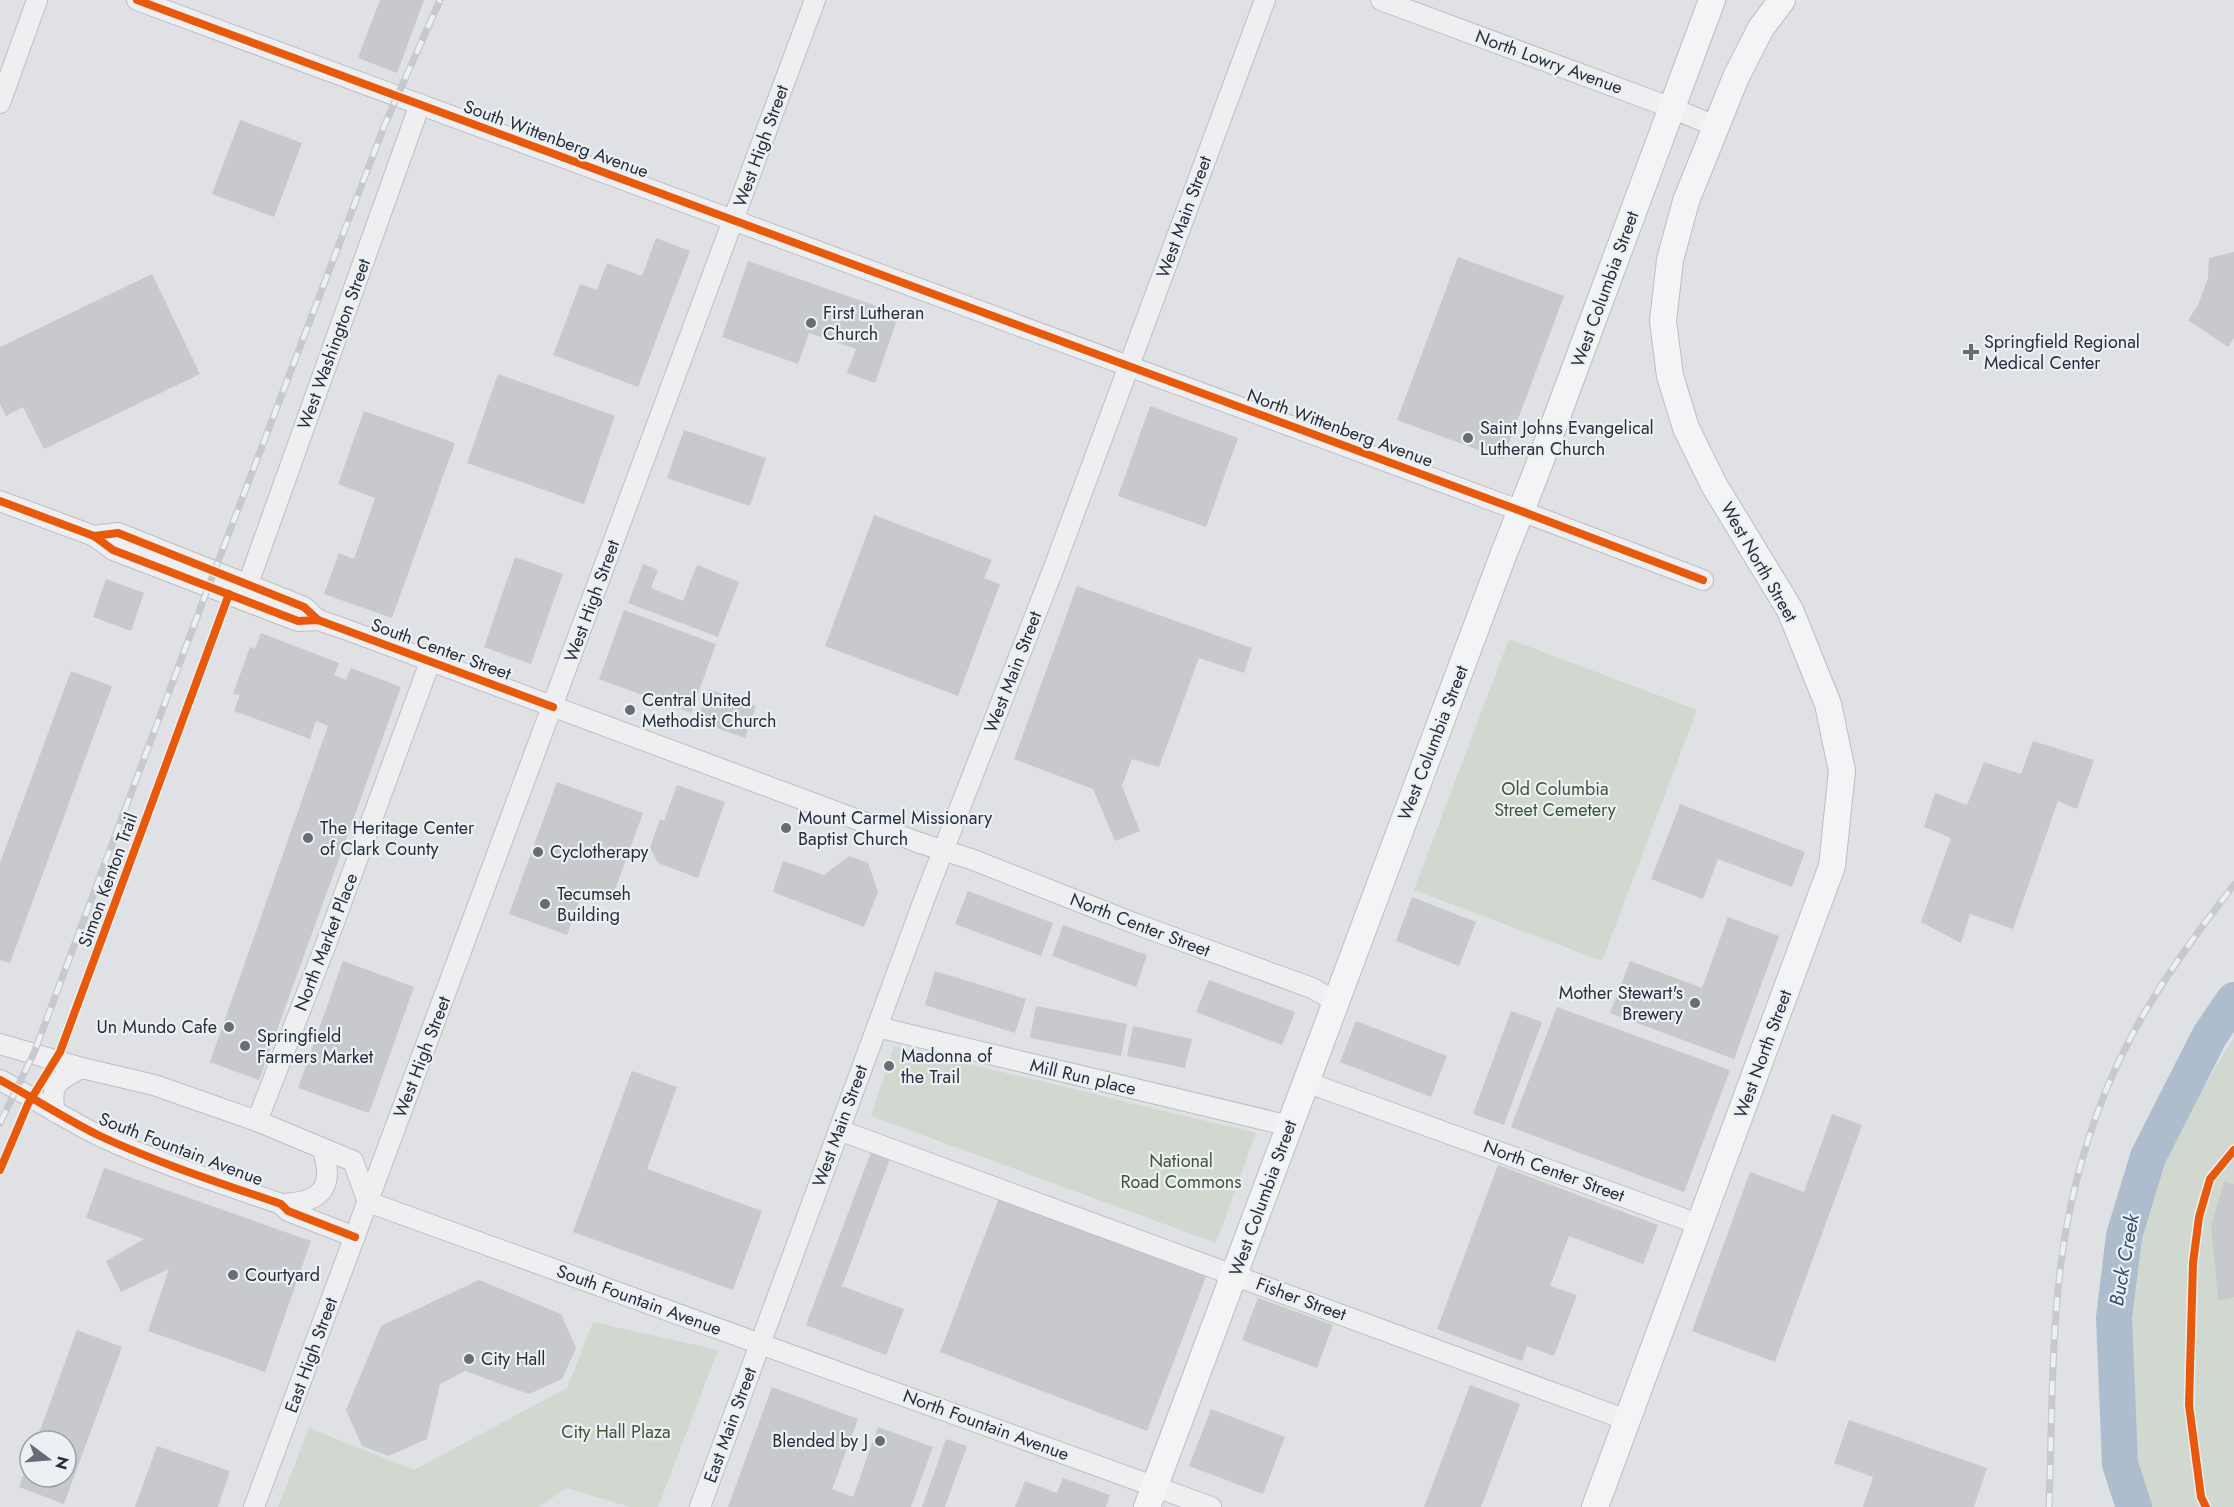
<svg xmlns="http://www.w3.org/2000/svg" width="2234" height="1507" viewBox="0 0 2234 1507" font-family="Jost,sans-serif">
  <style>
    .green { fill: #d0d8d0 }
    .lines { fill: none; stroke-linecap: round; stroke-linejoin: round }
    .river { stroke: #aebdce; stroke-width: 36 }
    .building { fill: #c8c9cc }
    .minor-casing { stroke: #bdbfc2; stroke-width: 22 }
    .major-casing { stroke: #bcbec1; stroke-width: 28 }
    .minor { stroke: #efeff1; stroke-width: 20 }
    .major { stroke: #f3f4f5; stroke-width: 26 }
    .rail-casing { stroke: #c8c9cc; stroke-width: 7 }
    .rail { stroke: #ecf0f4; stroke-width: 4.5; stroke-dasharray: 14; stroke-linecap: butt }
    .cycleway-casing { stroke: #ecf0f4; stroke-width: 11 }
    .cycleway { stroke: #e8590c; stroke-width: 8 }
    .poi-dot { fill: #676d77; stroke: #ecf0f4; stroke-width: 2 }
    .labels { text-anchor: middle; stroke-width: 4.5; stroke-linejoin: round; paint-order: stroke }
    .street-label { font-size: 18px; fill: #272f3c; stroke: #ecf0f4 }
    .poi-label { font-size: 18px; fill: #272f3c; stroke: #ecf0f4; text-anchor: start }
    .park-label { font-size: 18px; fill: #3b5735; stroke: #ecf0f4 }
    .water-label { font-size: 20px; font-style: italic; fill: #334d6e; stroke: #ecf0f4 }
  </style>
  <rect width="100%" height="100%" fill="#dfe1e4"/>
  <g class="green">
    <path d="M 1509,639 L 1697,710 L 1602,961 L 1414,890 Z"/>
    <path d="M 2234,1037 L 2234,1507 L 2148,1507 L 2134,1468 L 2131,1303 L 2141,1224 L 2178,1130 Z"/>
    <path d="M 894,1046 L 1256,1133 L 1216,1243 L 871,1116 Z"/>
    <path d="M 593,1322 L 718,1350 L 658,1507 L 630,1507 L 566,1488 L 539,1507 L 278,1507 L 309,1428 L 414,1470 L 567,1388 Z"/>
  </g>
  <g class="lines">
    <path class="river" d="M 2134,1507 L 2120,1464 L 2114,1318 L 2124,1236 L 2148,1157 L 2210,1035 L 2234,1000"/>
  </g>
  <g class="building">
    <path d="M 380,0 L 424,0 L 397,73 L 358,58 Z"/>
    <path d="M 240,120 L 302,143 L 274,217 L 212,194 Z"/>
    <path d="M 656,238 L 690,251 L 638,387 L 553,355 L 580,284 L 597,290 L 607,263 L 642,276 Z"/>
    <path d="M 2234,252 L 2234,338 L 2228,347 L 2188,320 L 2198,305 L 2208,278 L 2209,258 Z"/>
    <path d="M 1458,257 L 1564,296 L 1503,459 L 1397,420 Z"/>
    <path d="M 748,261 L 899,314 L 875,383 L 847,373 L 856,349 L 809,333 L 798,364 L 722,337 Z"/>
    <path d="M 152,274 L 200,374 L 44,449 L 23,407 L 6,416 L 0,404 L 0,347 Z"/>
    <path d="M 498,374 L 615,416 L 584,504 L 467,463 Z"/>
    <path d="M 1150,406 L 1238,438 L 1206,527 L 1118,496 Z"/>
    <path d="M 364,411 L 455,443 L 392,618 L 324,594 L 339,553 L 354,559 L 375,498 L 338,484 Z"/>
    <path d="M 684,430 L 766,458 L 750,506 L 667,478 Z"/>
    <path d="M 874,515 L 992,560 L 984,578 L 1000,584 L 958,696 L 825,646 Z"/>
    <path d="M 515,557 L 563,574 L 531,664 L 484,647 Z"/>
    <path d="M 643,564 L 658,570 L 651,588 L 683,601 L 697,565 L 739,582 L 718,637 L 628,603 Z"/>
    <path d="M 106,579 L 144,593 L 131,631 L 93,617 Z"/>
    <path d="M 1077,586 L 1252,648 L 1244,673 L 1199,658 L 1159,767 L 1132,759 L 1122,786 L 1140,831 L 1115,841 L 1093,789 L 1014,759 Z"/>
    <path d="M 624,610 L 716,644 L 691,713 L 599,679 Z"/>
    <path d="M 261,633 L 339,663 L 334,675 L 346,680 L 351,668 L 401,687 L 259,1080 L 210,1062 L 328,726 L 316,721 L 310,739 L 234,711 L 240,695 L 233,694 L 250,647 L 255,649 Z"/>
    <path d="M 71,671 L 112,686 L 10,963 L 0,960 L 0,863 Z"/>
    <path d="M 709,689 L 756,706 L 745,738 L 697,721 Z"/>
    <path d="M 2033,741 L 2094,760 L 2077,809 L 2058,801 L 2013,929 L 1970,914 L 1961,943 L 1921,922 L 1951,838 L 1924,827 L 1935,793 L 1967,805 L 1984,762 L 2021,774 Z"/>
    <path d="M 557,782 L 643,813 L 610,903 L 582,893 L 567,935 L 509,914 Z"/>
    <path d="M 677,785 L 725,802 L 698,878 L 658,863 L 650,848 L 660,819 L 664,821 Z"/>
    <path d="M 1680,804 L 1805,852 L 1792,887 L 1718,859 L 1703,899 L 1651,879 Z"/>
    <path d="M 849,856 L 868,863 L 878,892 L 864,927 L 773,892 L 783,861 L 824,875 Z"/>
    <path d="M 968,891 L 1053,923 L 1041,956 L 955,924 Z"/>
    <path d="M 1412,897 L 1476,922 L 1459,966 L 1396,941 Z"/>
    <path d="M 1728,917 L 1779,936 L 1734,1059 L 1610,1013 L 1630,961 L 1702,988 Z"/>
    <path d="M 1063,925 L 1147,955 L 1136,987 L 1052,956 Z"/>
    <path d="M 343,961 L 414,987 L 369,1113 L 298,1088 Z"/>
    <path d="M 935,971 L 1026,999 L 1015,1033 L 925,1005 Z"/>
    <path d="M 1209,980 L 1295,1012 L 1282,1045 L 1196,1012 Z"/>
    <path d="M 1036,1006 L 1127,1024 L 1121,1056 L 1030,1038 Z"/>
    <path d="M 1557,1007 L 1730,1070 L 1684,1192 L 1511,1127 Z"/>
    <path d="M 1511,1011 L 1542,1022 L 1504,1125 L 1473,1114 Z"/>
    <path d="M 1356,1021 L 1447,1056 L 1431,1097 L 1340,1062 Z"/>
    <path d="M 1133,1026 L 1192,1039 L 1185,1068 L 1127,1056 Z"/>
    <path d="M 632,1071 L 677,1087 L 647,1169 L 762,1211 L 733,1290 L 573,1232 Z"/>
    <path d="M 1832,1114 L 1862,1125 L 1775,1362 L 1692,1331 L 1750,1172 L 1804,1192 Z"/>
    <path d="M 871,1152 L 890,1159 L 842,1286 L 904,1309 L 886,1355 L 806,1325 Z"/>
    <path d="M 1498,1165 L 1658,1225 L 1643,1264 L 1569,1236 L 1550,1286 L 1577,1295 L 1554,1356 L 1527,1346 L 1522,1361 L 1437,1329 Z"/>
    <path d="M 104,1168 L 311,1241 L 265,1372 L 148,1331 L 169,1269 L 121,1292 L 106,1261 L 144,1239 L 86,1218 Z"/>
    <path d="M 2224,1181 L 2234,1184 L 2234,1297 L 2218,1301 L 2211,1226 Z"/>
    <path d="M 999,1198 L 1206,1277 L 1147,1431 L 940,1352 Z"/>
    <path d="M 479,1280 L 561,1314 L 576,1348 L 562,1379 L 529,1394 L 465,1371 L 440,1384 L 427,1439 L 388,1456 L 362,1446 L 346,1410 L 381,1326 Z"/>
    <path d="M 1258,1298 L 1333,1325 L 1317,1368 L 1242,1340 Z"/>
    <path d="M 77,1330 L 122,1347 L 64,1504 L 19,1487 L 30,1457 L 30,1477 L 66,1477 L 66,1441 L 36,1441 Z"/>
    <path d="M 1470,1385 L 1520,1404 L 1481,1507 L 1424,1507 Z"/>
    <path d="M 772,1387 L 858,1419 L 832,1489 L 853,1497 L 878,1427 L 933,1447 L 911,1507 L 728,1507 Z"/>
    <path d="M 1211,1409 L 1285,1437 L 1263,1494 L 1189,1466 Z"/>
    <path d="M 1849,1420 L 1987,1468 L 1974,1507 L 1863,1507 L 1873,1477 L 1834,1463 Z"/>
    <path d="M 946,1439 L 967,1446 L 945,1507 L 922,1507 Z"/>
    <path d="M 157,1446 L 230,1471 L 218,1507 L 135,1507 Z"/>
    <path d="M 1063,1478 L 1110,1495 L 1106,1507 L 1015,1507 L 1025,1481 L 1057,1493 Z"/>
  </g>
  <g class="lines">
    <g class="minor-casing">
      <g id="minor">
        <path d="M 137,0 L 1521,511 L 1703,580"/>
        <path d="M 1381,0 L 1672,108 L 1715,126"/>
        <path d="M 0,103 L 37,0"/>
        <path d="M 0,501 L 94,536 L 113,550 L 298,621 L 318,620 L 342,628 L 920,843 L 971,859 L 1136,924 L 1312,988 L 1336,1002"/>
        <path d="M 94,536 L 118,533 L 304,607 L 318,620"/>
        <path d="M 248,584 L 420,104"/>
        <path d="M 877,1027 L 1290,1126"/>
        <path d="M 0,1044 L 82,1068 L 154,1085 L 257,1121 L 353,1161 L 368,1202"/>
        <path d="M 0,1080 C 34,1098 65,1119 100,1136 C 158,1163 220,1183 281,1204 L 288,1211 L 355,1237"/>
        <path d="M 1306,1082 L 1701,1225"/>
        <path d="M 55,1112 C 49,1084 58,1080 82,1068"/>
        <path d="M 257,1121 L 326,944 L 430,662"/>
        <path d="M 839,1130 L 1627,1420"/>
        <path d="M 368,1202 L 1211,1507"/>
        <path d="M 281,1204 C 320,1203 335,1189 323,1150"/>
        <path d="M 254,1507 L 815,0"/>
        <path d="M 700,1507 L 925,897 L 1053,570 L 1265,0"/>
      </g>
    </g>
    <g class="major-casing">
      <g id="major">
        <path d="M 1147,1507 L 1504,553 L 1536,473 L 1712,0"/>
        <path d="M 1595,1507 L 1832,866 L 1842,771 L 1828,704 L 1790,610 L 1714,485 L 1686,428 L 1670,376 L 1663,321 L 1670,260 L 1686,201 L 1736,77 L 1761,28 L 1782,0"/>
      </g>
    </g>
    <use href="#minor" class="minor"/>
    <use href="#major" class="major"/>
    <g class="rail-casing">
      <g id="rail">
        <path d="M 0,1123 L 34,1053 L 200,609 L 385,124 L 440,0"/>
        <path d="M 2049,1507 C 2052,1426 2051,1343 2061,1263 C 2071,1184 2095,1104 2132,1035 C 2161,981 2197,932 2234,885"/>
      </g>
    </g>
    <use href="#rail" class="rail"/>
    <g class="cycleway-casing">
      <g id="cycleway">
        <path d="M 137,0 L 1521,511 L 1703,580"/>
        <path d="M 0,501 L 94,536 L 113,550 L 298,621 L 318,620 L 553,707"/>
        <path d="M 94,536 L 118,533 L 304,607 L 318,620"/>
        <path d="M 0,1080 C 34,1098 65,1119 100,1136 C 158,1163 220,1183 281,1204 L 288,1211 L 355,1237"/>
        <path d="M 0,1170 L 28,1104 L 60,1052 L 229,594"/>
        <path d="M 2206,1507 L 2201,1497 L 2189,1405 L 2193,1263 L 2199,1217 L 2210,1179 L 2234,1150"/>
      </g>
    </g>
    <use href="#cycleway" class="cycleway"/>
  </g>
  <g class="poi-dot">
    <circle cx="811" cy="323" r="6"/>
    <path d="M1968 343h6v6h6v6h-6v6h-6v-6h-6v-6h6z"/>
    <circle cx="1468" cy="438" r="6"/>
    <circle cx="630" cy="710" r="6"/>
    <circle cx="786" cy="828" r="6"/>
    <circle cx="308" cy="838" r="6"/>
    <circle cx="538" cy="852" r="6"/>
    <circle cx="545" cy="904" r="6"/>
    <circle cx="1695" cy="1003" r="6"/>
    <circle cx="229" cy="1027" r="6"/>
    <circle cx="245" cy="1046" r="6"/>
    <circle cx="889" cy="1066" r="6"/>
    <circle cx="233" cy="1275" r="6"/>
    <circle cx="469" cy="1359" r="6"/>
    <circle cx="880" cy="1441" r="6"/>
  </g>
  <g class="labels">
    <g class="street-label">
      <text transform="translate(1549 62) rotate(20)" y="6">North Lowry Avenue</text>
      <text transform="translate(556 139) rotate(20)" y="6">South Wittenberg Avenue</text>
      <text transform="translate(761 146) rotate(-70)" y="6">West High Street</text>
      <text transform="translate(1184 217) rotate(-70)" y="6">West Main Street</text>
      <text transform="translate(1605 289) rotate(-70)" y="6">West Columbia Street</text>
      <text transform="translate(334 344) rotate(-70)" y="6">West Washington Street</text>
      <text transform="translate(1340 428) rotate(20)" y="6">North Wittenberg Avenue</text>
      <text transform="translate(1759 562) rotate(60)" y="6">West North Street</text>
      <text transform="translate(592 601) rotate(-70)" y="6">West High Street</text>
      <text transform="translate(441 649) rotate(20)" y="6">South Center Street</text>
      <text transform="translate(1013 672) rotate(-69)" y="6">West Main Street</text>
      <text transform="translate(1433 743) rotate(-69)" y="6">West Columbia Street</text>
      <text transform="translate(108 880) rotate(-70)" y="6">Simon Kenton Trail</text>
      <text transform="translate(1140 925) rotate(21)" y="6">North Center Street</text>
      <text transform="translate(326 942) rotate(-69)" y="6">North Market Place</text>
      <text transform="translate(1763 1054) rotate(-70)" y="6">West North Street</text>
      <text transform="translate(422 1057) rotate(-69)" y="6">West High Street</text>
      <text transform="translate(1083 1077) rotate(13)" y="6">Mill Run place</text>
      <text transform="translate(840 1126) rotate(-70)" y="6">West Main Street</text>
      <text transform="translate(181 1149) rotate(21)" y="6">South Fountain Avenue</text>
      <text transform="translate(1554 1171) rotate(20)" y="6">North Center Street</text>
      <text transform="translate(1263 1198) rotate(-70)" y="6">West Columbia Street</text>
      <text transform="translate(1301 1299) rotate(20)" y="6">Fisher Street</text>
      <text transform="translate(639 1300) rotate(20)" y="6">South Fountain Avenue</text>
      <text transform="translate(311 1355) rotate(-70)" y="6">East High Street</text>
      <text transform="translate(730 1425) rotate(-70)" y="6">East Main Street</text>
      <text transform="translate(986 1425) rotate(20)" y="6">North Fountain Avenue</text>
    </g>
    <g class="poi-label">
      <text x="823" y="319">First Lutheran<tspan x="823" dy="21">Church</tspan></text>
      <text x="1984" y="348">Springfield Regional<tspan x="1984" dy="21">Medical Center</tspan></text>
      <text x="1480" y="434">Saint Johns Evangelical<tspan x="1480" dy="21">Lutheran Church</tspan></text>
      <text x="642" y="706">Central United<tspan x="642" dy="21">Methodist Church</tspan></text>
      <text x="798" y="824">Mount Carmel Missionary<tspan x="798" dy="21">Baptist Church</tspan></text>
      <text x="320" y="834">The Heritage Center<tspan x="320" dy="21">of Clark County</tspan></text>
      <text x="550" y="858">Cyclotherapy</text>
      <text x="557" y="900">Tecumseh<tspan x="557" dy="21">Building</tspan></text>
      <text x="1683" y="999" text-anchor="end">Mother Stewart's<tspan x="1683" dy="21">Brewery</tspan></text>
      <text x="217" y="1033" text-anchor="end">Un Mundo Cafe</text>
      <text x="257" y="1042">Springfield<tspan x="257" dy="21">Farmers Market</tspan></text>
      <text x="901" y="1062">Madonna of<tspan x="901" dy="21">the Trail</tspan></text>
      <text x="245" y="1281">Courtyard</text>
      <text x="481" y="1365">City Hall</text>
      <text x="868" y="1447" text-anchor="end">Blended by J</text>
    </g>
    <g class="park-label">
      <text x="1555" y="795">Old Columbia<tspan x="1555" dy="21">Street Cemetery</tspan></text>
      <text x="1181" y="1167">National<tspan x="1181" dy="21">Road Commons</tspan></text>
      <text x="616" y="1438">City Hall Plaza</text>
    </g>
    <g class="water-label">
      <text transform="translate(2124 1260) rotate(-80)" y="7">Buck Creek</text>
    </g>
  </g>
  <g transform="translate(48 1459) rotate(106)"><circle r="28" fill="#ecf0f4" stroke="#9da3aa" stroke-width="1.5"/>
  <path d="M0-4.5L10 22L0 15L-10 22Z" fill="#676d77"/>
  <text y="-9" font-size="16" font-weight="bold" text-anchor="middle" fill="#272f3c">N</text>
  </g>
</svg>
